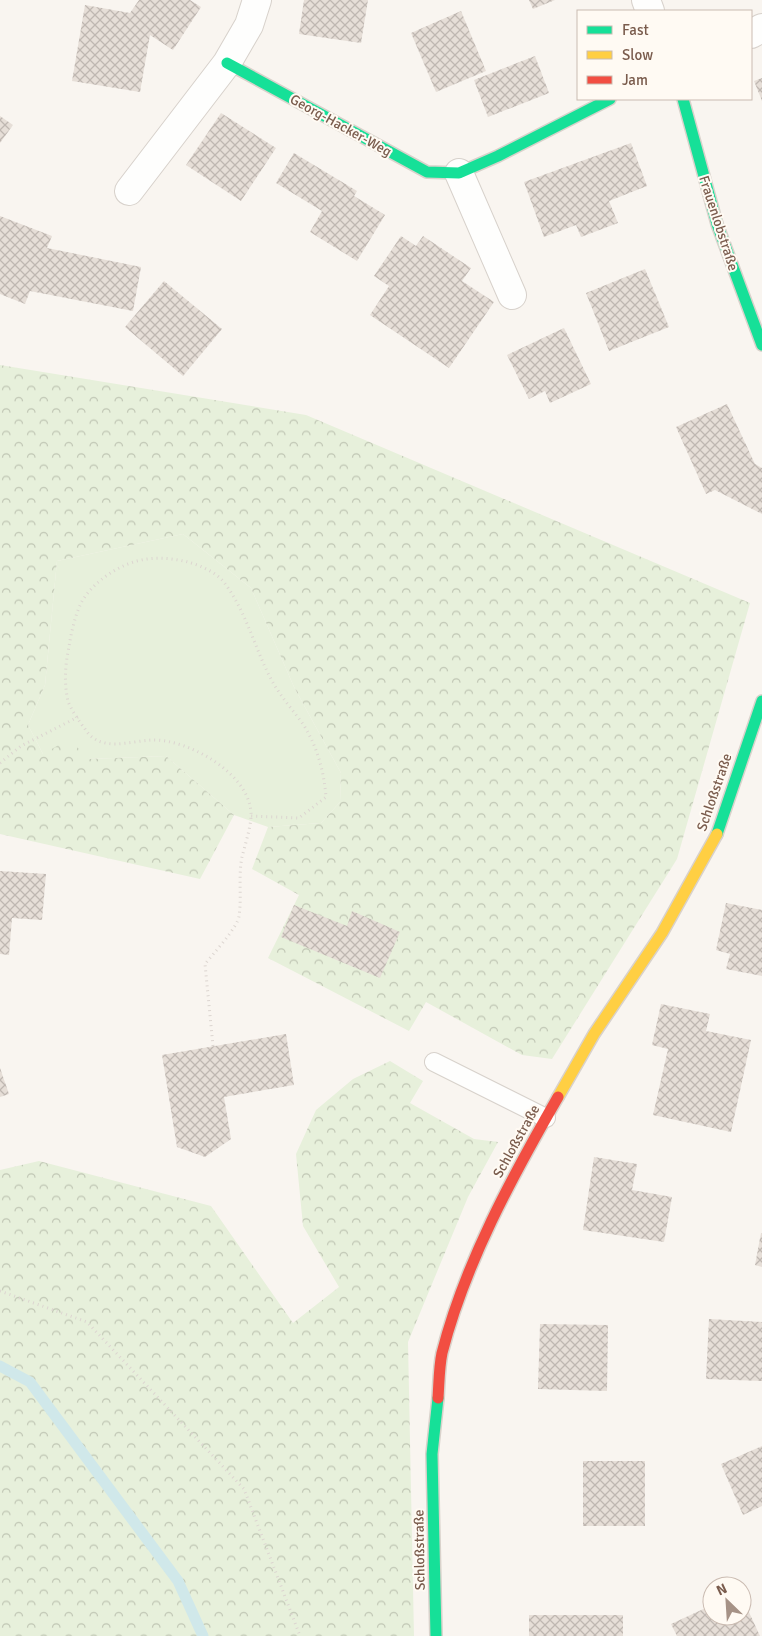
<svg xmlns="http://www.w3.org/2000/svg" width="762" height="1636" viewBox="0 0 762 1636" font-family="Signika,sans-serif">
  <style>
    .grass { fill: #e7f0db }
    .forest { fill: url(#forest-crowns) }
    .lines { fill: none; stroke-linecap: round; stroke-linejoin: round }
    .stream { stroke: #d0e8ea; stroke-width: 11 }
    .building { fill: url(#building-cross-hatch) }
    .lane-casing { stroke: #d7d1cb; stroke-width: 20 }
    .street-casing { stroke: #d7d1cb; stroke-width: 30 }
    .fast-casing { stroke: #d9d2cb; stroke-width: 14 }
    .slow-casing { stroke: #d9d2cb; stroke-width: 14 }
    .jam-casing { stroke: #d9d2cb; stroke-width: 14 }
    .path { stroke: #dcd5d0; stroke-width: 3; stroke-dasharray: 1 4; stroke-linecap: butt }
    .lane { stroke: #fefefd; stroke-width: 18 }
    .street { stroke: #fefefd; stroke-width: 28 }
    .fast { stroke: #16e098; stroke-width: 11 }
    .slow { stroke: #ffcf43; stroke-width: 11 }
    .jam { stroke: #f24e42; stroke-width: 11 }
    .labels { text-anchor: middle; stroke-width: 4; stroke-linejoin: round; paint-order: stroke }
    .street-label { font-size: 14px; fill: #7a5c4d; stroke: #fffaf3 }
  </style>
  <defs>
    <pattern id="forest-crowns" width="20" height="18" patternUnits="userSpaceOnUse" patternTransform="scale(1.25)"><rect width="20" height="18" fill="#e7f0db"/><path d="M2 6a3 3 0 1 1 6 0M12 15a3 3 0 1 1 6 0" fill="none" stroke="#c0c6b4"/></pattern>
    <pattern id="building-cross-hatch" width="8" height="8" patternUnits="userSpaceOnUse" patternTransform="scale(1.25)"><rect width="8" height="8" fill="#e6ded7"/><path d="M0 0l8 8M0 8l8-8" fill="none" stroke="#bfb7b1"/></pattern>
  </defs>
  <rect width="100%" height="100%" fill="#f9f5f0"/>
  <path class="grass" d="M 183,534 L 251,588 L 294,687 L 341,773 L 340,802 L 321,823 L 268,827 L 234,815 L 166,756 L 88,759 L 43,754 L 28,725 L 45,685 L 57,561 Z"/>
  <g class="forest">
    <path d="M 0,365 L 306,415 L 750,603 L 677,859 L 552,1059 L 522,1055 L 426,1002 L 409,1031 L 268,958 L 299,895 L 252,869 L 268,827 L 321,823 L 340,802 L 341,773 L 294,687 L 251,588 L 183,534 L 57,561 L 45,685 L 28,725 L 43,754 L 69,739 L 89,759 L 166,756 L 234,815 L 200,879 L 0,834 Z"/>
    <path d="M 390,1061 L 423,1081 L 410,1103 L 474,1139 L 498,1142 L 468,1197 L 408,1342 L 414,1636 L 0,1636 L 0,1170 L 39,1161 L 211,1206 L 293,1323 L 339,1287 L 303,1226 L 296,1154 L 316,1110 L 353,1079 Z"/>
  </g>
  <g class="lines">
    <path class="stream" d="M 0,1366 L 30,1382 L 178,1581 L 203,1636"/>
  </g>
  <g class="building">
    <path d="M 139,0 L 190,0 L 201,7 L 173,50 L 150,35 L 140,92 L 72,81 L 85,5 L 130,13 Z"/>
    <path d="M 304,0 L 368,0 L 361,43 L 299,34 Z"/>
    <path d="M 529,0 L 555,0 L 533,9 Z"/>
    <path d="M 461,11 L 486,71 L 436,92 L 411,33 Z"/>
    <path d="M 535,56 L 549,93 L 488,117 L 474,80 Z"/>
    <path d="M 762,78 L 762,101 L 754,81 Z"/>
    <path d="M 221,113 L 276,148 L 241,201 L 186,165 Z"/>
    <path d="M 0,116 L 13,125 L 0,143 Z"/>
    <path d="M 631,143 L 647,186 L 609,201 L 618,223 L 581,237 L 576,225 L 544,237 L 524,182 Z"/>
    <path d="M 294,153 L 357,191 L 354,196 L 385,215 L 357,261 L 310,232 L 322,211 L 276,183 Z"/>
    <path d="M 0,216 L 52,236 L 47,248 L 141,267 L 133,311 L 30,291 L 25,304 L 0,294 Z"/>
    <path d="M 401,236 L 416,246 L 423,236 L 471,268 L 462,281 L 494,302 L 449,368 L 370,315 L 389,286 L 374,276 Z"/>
    <path d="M 645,269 L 669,327 L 609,351 L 586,293 Z"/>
    <path d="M 164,281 L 222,329 L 183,376 L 125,327 Z"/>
    <path d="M 564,328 L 591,384 L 550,403 L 545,391 L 529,399 L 507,355 Z"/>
    <path d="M 727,404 L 755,464 L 762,468 L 762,514 L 715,490 L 706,494 L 676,427 Z"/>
    <path d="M 0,871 L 46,874 L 42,920 L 12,918 L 9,955 L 0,954 Z"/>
    <path d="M 726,903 L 762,910 L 762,976 L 726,969 L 730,954 L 716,950 Z"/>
    <path d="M 294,905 L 347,926 L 352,911 L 400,932 L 380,978 L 281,937 Z"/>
    <path d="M 661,1004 L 710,1014 L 706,1031 L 751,1040 L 731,1132 L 653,1115 L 668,1049 L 652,1045 Z"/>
    <path d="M 286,1034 L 294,1085 L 224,1097 L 231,1139 L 205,1157 L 177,1147 L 162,1055 Z"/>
    <path d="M 0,1068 L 9,1094 L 0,1097 Z"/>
    <path d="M 594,1157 L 637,1164 L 632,1190 L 672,1197 L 664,1242 L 583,1230 Z"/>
    <path d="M 761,1233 L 762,1233 L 762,1267 L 755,1265 Z"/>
    <path d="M 709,1319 L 762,1322 L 762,1381 L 706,1379 Z"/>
    <path d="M 540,1324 L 608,1325 L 607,1391 L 538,1389 Z"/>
    <path d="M 762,1446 L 762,1506 L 743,1515 L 721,1464 Z"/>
    <rect x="583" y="1461" width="62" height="65"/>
    <path d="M 742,1597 L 760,1636 L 677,1636 L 671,1624 L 712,1605 L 712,1616 L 742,1616 Z"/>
    <rect x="529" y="1615" width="94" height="21"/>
  </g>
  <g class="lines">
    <g class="lane-casing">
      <path id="lane" d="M 434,1062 L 546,1118"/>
    </g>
    <g class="street-casing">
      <g id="street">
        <path d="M 646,0 L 650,11"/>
        <path d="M 751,34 L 762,28"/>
        <path d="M 459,173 L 512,295"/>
        <path d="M 129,191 L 227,63 L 249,25 L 257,0"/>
      </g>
    </g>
    <g class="fast-casing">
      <g id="fast">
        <path d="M 227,63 L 427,172 L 459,173 L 498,156 L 610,99"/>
        <path d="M 683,99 L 717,224 L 762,345"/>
        <path d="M 717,834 L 762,701"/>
        <path d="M 436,1636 L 432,1454 L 438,1398"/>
      </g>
    </g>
    <g class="slow-casing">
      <path id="slow" d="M 558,1097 L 594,1034 L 662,933 L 717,834"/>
    </g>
    <g class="jam-casing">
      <path id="jam" d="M 438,1398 C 439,1384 439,1367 442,1353 C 465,1263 512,1177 558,1097"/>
    </g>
    <g class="path">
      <path d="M 0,763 L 21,746 L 78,717"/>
      <path d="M 213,1046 L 205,964 C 213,954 238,927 239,916 C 242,897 238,877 242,857 C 245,845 250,830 251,817 C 253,775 189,739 152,740 C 129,741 100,753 85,729 C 79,721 71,710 68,701 C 64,684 65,665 69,647 C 71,633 75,616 81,603 C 93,581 122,562 147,559 C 161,557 175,559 188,562 C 202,566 218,573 226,585 C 247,614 255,649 271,679 C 280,696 292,709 303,724 C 317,746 324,771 326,797 L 299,818 L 251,816"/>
      <path d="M 0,1291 L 87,1322 L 244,1489 L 300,1636"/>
    </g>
    <use href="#lane" class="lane"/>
    <use href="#street" class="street"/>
    <use href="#fast" class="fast"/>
    <use href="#slow" class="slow"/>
    <use href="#jam" class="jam"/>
  </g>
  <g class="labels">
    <g class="street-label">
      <text transform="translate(341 125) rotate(29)" y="5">Georg-Hacker-Weg</text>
      <text transform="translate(719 223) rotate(72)" y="5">Frauenlobstraße</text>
      <text transform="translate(714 792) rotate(-71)" y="5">Schloßstraße</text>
      <text transform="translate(516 1141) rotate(-61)" y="5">Schloßstraße</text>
      <text transform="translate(419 1550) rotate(-91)" y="5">Schloßstraße</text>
    </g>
  </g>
  <rect x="577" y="10" width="175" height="90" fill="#fffaf3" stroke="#cabbb1"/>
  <rect x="587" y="26" width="25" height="8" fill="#16e098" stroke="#cabbb1"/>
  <text x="622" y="35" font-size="15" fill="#7a5c4d">Fast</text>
  <rect x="587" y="51" width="25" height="8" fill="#ffcf43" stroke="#cabbb1"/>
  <text x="622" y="60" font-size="15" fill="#7a5c4d">Slow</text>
  <rect x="587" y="76" width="25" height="8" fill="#f24e42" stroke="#cabbb1"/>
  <text x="622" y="85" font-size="15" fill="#7a5c4d">Jam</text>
  <g transform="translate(727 1601) rotate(335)"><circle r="24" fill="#fffaf3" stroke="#cabbb1"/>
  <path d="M0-4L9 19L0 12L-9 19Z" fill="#a69286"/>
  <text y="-8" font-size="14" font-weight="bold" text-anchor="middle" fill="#7a5c4d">N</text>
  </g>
</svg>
